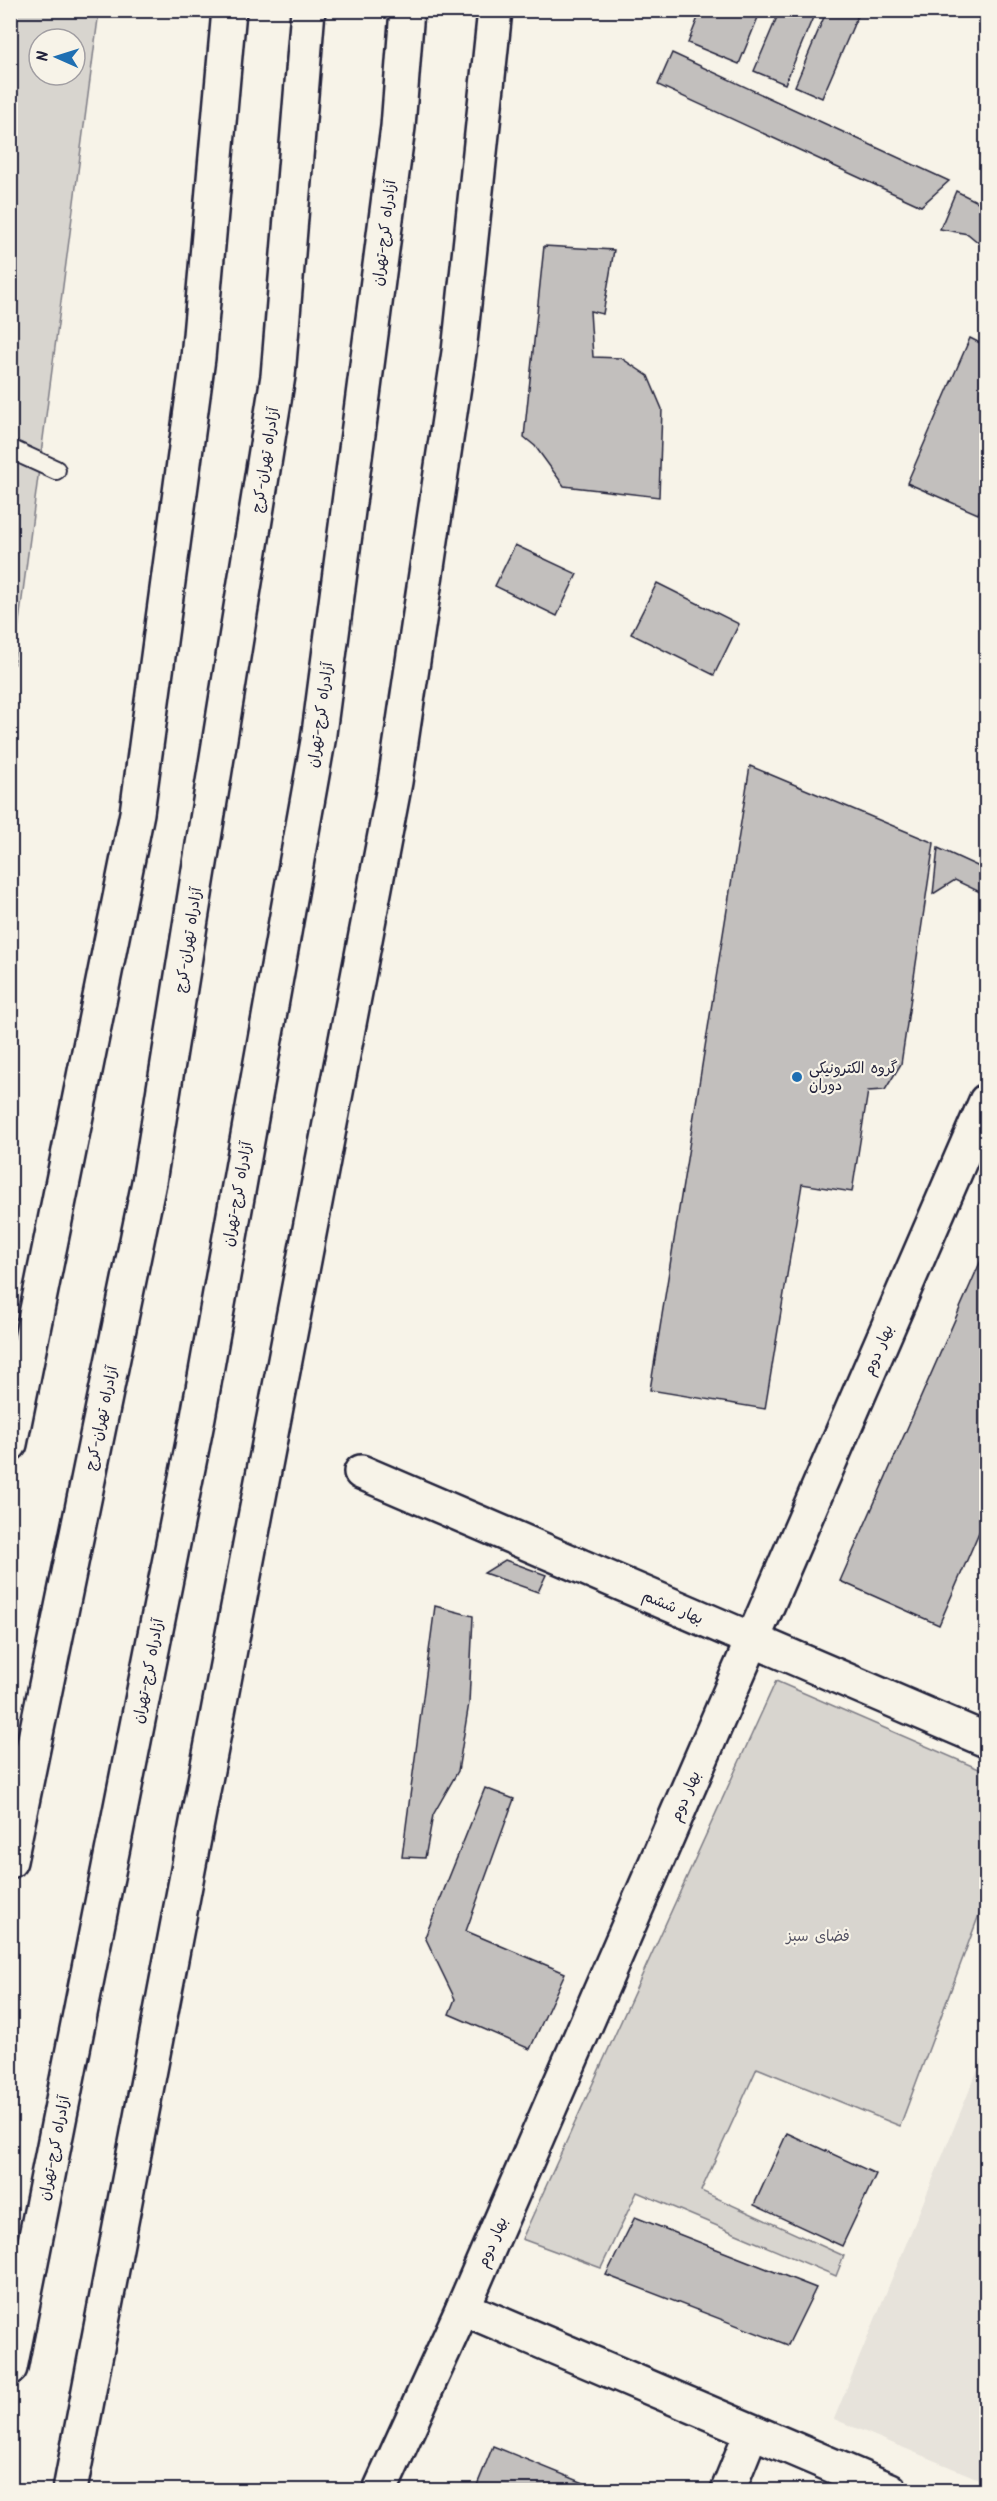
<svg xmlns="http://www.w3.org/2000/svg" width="997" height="2501" viewBox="0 0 997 2501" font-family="Kalam,'Playpen Sans Arabic',sans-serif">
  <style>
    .built { fill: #e7e3db }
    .green { fill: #d8d5cf; stroke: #7d7c85; stroke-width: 1.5; fill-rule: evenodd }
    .building { fill: #c2bfbd; stroke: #22223b; stroke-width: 1.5 }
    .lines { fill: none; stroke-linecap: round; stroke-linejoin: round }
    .lane-casing { stroke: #22223b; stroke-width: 22 }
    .street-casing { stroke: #22223b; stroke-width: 38 }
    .secondary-casing { stroke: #22223b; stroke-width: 38 }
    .highway-casing { stroke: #22223b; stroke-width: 38 }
    .lane { stroke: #f7f3e8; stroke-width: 18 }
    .street { stroke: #f7f3e8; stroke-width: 33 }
    .secondary { stroke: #f7f3e8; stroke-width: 33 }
    .highway { stroke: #f7f3e8; stroke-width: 33 }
    .poi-dot { fill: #1f6fb2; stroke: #f7f3e8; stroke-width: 2 }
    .labels { text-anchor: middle; stroke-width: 4.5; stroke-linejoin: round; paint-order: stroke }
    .street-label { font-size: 15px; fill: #22223b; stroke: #f7f3e8 }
    .poi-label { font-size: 15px; fill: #22223b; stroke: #f7f3e8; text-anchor: start }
    .park-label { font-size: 15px; fill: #504f60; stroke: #f7f3e8 }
  </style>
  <rect width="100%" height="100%" fill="#f7f3e8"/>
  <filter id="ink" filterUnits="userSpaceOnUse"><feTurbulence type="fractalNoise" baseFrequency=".0167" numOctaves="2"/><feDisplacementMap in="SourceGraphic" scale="12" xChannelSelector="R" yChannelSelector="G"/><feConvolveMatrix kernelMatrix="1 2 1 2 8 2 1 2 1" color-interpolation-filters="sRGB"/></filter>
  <g filter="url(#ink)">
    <path class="built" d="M 986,2050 L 986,2482 L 834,2419 Z"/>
    <g class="green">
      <path d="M 11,11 L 99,11 L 11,683 ZM 39,39 L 75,39 L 75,75 L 39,75 Z"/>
      <path d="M 776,1681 L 986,1772 L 986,1896 L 900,2126 L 757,2068 L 701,2191 L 844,2256 L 836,2276 L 637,2192 L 601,2268 L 522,2239 Z"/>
    </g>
    <g class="building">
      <path d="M 701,10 L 761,10 L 739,64 L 688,43 Z"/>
      <path d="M 780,10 L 816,10 L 785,84 L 754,71 Z"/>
      <path d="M 827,10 L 860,10 L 822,98 L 795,86 Z"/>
      <path d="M 672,53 L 949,181 L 921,206 L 658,85 Z"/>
      <path d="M 956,191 L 986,206 L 986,249 L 968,234 L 940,229 Z"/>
      <path d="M 544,246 L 614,250 L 603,314 L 590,311 L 593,357 L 621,358 L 648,376 L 662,409 L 659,497 L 564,486 L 535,446 L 524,437 Z"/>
      <path d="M 970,338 L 986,346 L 986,496 L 978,514 L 907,483 Z"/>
      <path d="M 515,545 L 577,574 L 557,616 L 495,586 Z"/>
      <path d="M 657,583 L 739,624 L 714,675 L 631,634 Z"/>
      <path d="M 750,766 L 934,843 L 901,1064 L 885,1090 L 868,1091 L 852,1192 L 802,1184 L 765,1409 L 650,1390 Z"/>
      <path d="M 938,848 L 986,870 L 986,889 L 984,894 L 955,880 L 933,894 Z"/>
      <path d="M 986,1249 L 986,1516 L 939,1625 L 840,1581 Z"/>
      <path d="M 505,1560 L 546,1575 L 538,1592 L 484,1573 Z"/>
      <path d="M 435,1606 L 473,1616 L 469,1703 L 458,1771 L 433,1815 L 425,1858 L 402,1857 Z"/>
      <path d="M 485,1788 L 514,1799 L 466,1931 L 565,1973 L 530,2049 L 449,2014 L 455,1999 L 425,1937 Z"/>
      <path d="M 787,2133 L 876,2174 L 842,2246 L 754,2205 Z"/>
      <path d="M 635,2217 L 816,2288 L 788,2345 L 606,2275 Z"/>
      <path d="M 493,2446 L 601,2490 L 475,2490 Z"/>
    </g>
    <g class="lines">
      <g class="lane-casing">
        <path id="lane" d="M 10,449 L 56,470"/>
      </g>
      <g class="street-casing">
        <path id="street" d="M 728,2490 L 751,2433"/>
      </g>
      <g class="secondary-casing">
        <g id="secondary">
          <path d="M 361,1472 L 986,1740"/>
          <path d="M 463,2308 L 890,2490"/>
          <path d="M 380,2490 L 463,2308 L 986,1101"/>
        </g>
      </g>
      <g class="highway-casing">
        <g id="highway">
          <path d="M 10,1444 L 137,813 L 198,358 L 229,10"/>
          <path d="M 10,1861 L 149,1182 L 278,376 L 308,10"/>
          <path d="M 10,2368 L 198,1417 L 318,741 L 398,127 L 407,10"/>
          <path d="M 70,2490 L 395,782 L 459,352 L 495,10"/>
        </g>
      </g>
      <use href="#lane" class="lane"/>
      <use href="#street" class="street"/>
      <use href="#secondary" class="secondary"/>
      <use href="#highway" class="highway"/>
    </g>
  </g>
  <circle class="poi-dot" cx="797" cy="1077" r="6"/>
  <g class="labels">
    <g class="street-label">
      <text transform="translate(384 233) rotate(-83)" y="5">آزادراه کرج-تهران</text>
      <text transform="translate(265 460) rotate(-81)" y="5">آزادراه تهران-کرج</text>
      <text transform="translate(320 715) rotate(-82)" y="5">آزادراه کرج-تهران</text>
      <text transform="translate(188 940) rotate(-81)" y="5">آزادراه تهران-کرج</text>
      <text transform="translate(237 1194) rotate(-80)" y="5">آزادراه کرج-تهران</text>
      <text transform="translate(878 1350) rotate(-67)" y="5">بهار دوم</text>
      <text transform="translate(101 1418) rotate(-78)" y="5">آزادراه تهران-کرج</text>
      <text transform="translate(673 1607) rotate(23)" y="5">بهار ششم</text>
      <text transform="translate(148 1671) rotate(-79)" y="5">آزادراه کرج-تهران</text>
      <text transform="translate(685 1796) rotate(-67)" y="5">بهار دوم</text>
      <text transform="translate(54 2148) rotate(-79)" y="5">آزادراه کرج-تهران</text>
      <text transform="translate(492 2242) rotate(-67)" y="5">بهار دوم</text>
    </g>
    <g class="poi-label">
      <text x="809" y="1073">گروه الکترونیکی<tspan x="809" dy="17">دوران</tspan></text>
    </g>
    <g class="park-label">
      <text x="818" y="1941">فضای سبز</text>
    </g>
  </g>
  <rect width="997" height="2501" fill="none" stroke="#f7f3e8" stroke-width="36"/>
  <rect x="18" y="18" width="961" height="2465" fill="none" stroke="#22223b" stroke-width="2" filter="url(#ink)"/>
  <g transform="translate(57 57) rotate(273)"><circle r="28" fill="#f7f3e8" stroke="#a29fa3" stroke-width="1.5"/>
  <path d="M0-4.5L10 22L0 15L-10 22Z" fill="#1f6fb2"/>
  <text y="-9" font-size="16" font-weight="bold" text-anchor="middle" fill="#22223b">N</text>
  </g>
</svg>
